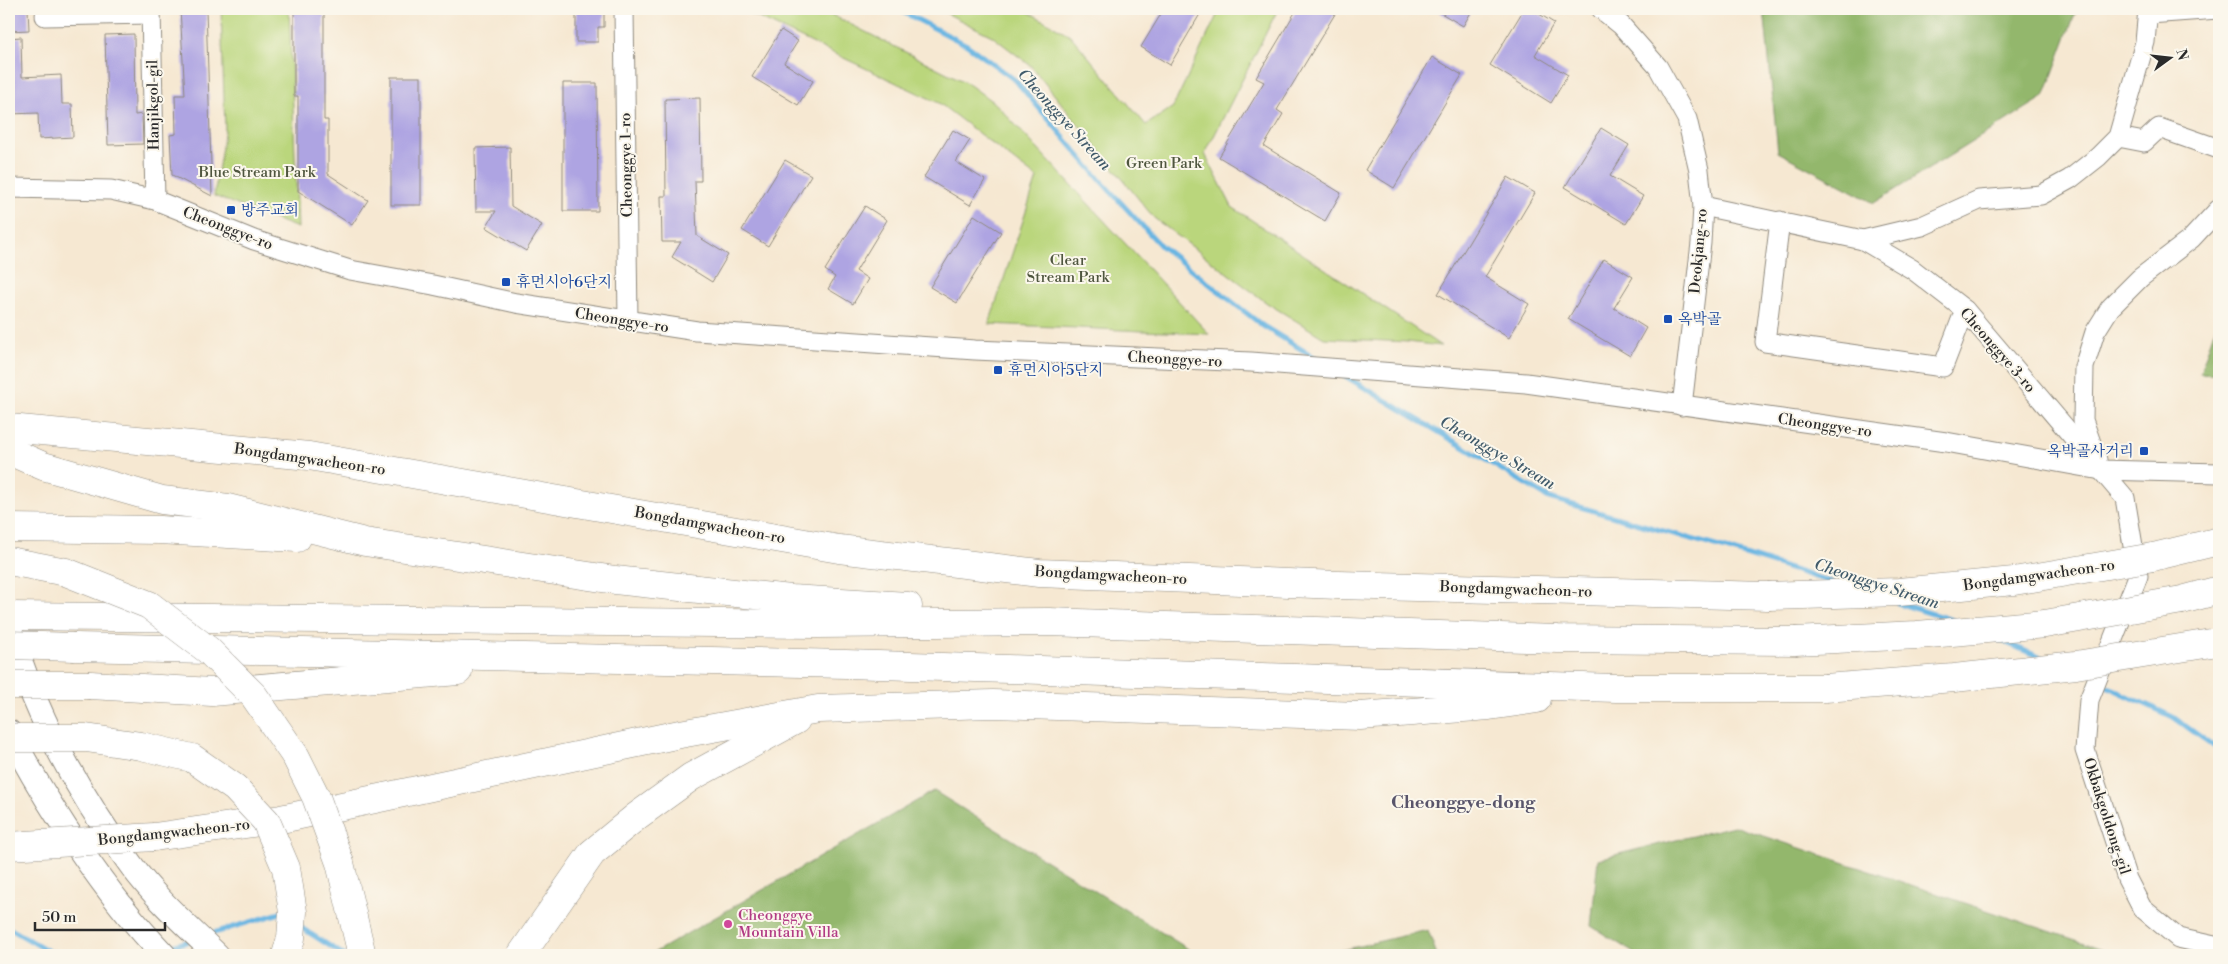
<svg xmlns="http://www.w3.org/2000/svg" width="2228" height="964" viewBox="0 0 2228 964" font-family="'Libre Bodoni','Noto Serif KR',serif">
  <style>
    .green { fill: #bad67c; stroke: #728054 }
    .forest { fill: #93b76c; stroke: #5f714c }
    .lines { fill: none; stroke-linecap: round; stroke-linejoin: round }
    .stream { stroke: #69b5e2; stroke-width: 5 }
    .building { fill: #aea4e2 }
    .minor-casing { stroke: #908a7e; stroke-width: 21 }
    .major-casing { stroke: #908a7e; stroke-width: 26 }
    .highway-casing { stroke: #908a7e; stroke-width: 29 }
    .minor { stroke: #fff; stroke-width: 19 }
    .major { stroke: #fff; stroke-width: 24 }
    .highway { stroke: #fff; stroke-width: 28 }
    .highway-bridge-casing { stroke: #908a7e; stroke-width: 29; stroke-linecap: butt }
    .highway-bridge { stroke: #fff; stroke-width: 28 }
    .transit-dot { fill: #1a4fb4; stroke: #fbf7ec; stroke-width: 2 }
    .hotel-dot { fill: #d1479c; stroke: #fbf7ec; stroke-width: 2 }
    .labels { text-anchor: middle; stroke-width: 4; stroke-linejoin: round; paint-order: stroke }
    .street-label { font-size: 15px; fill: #2b2b2b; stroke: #fbf7ec }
    .park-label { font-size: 15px; fill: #4f563f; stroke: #fbf7ec }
    .transit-label { font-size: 15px; fill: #164399; stroke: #fbf7ec; text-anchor: start }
    .hotel-label { font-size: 15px; fill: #b23c85; stroke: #fbf7ec; text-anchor: start }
    .water-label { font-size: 16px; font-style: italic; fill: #415b6b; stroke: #fbf7ec }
    .quarter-label { font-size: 18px; font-weight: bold; fill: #59556b; stroke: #fbf7ec }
  </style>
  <rect width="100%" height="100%" fill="#fbf7ec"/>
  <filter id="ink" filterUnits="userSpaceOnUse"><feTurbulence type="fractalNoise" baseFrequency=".02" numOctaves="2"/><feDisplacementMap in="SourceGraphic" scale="10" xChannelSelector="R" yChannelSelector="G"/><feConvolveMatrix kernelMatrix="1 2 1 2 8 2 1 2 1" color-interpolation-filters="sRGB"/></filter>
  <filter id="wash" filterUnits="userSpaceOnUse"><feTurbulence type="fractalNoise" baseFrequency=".0096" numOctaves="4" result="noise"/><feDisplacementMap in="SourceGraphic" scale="20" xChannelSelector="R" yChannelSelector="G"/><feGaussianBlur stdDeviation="1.12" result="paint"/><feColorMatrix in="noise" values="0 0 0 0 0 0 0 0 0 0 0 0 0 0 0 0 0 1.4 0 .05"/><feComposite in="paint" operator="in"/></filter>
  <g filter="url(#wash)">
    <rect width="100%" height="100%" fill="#f6e8d2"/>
    <g class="green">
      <path d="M 221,9 L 289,9 L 298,228 L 214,196 L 225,128 Z"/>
      <path d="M 740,9 L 820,9 L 967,83 L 997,105 L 1209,334 L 989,324 L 1037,178 L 939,103 Z"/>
      <path d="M 938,9 L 1023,9 L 1070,35 L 1146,125 L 1173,107 L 1220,9 L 1278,9 L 1205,154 L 1232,207 L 1441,346 L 1408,342 L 1324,338 L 1267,303 L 1154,218 L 1031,66 L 992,36 Z"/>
    </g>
    <g class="forest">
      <path d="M 1764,9 L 2077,9 L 2044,97 L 1874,203 L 1778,152 Z"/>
      <path d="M 2219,316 L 2219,374 L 2200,373 Z"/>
      <path d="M 934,791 L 1198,955 L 650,955 Z"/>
      <path d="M 1734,826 L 2121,955 L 1637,955 L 1591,926 L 1598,859 Z"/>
      <path d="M 1428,930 L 1437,955 L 1321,955 Z"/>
    </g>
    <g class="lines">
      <g class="stream">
        <path d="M 897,9 L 967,45 L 1015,80 L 1101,181 L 1161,246 L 1263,326 L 1319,360"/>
        <path d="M 1345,376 L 1549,498 L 1726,549 L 1831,582"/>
        <path d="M 1898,603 L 1952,620"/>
        <path d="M 1997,639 L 2042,658"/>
        <path d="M 2100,683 L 2173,717 L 2219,750"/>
        <path d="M 300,927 L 344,955"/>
        <path d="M 9,928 L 50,952 L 72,955"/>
        <path d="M 207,935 L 280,913 L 285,916"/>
        <path d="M 167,948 L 192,940"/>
        <path d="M 141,955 L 151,952"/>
      </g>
    </g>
    <g id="blocks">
      <g class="building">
        <path d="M 9,9 L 28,9 L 29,30 L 9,31 Z"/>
        <path d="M 180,9 L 206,9 L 212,196 L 172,175 L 170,135 L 176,134 L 175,95 L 185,95 Z"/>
        <path d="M 294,9 L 324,9 L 324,120 L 328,120 L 328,174 L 368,200 L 352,225 L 298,191 L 298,96 L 294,96 Z"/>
        <path d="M 576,9 L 604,9 L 604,27 L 598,27 L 598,42 L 576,42 Z"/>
        <path d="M 1164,9 L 1203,9 L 1170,65 L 1141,47 Z"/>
        <path d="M 1297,9 L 1338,9 L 1277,110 L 1283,114 L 1264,146 L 1341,193 L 1325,221 L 1219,157 L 1264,82 L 1256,78 Z"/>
        <path d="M 1434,9 L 1473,9 L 1463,26 Z"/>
        <path d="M 1524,9 L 1531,9 L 1554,23 L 1535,55 L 1568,75 L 1551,103 L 1490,65 Z"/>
        <path d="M 781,30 L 798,41 L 784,63 L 813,81 L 798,105 L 752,77 Z"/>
        <path d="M 134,34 L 135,115 L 142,114 L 143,144 L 108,145 L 105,35 Z"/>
        <path d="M 21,37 L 22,77 L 61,75 L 62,104 L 72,104 L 73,137 L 39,139 L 38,113 L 9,114 L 9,38 Z"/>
        <path d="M 1432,57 L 1462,75 L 1394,188 L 1365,170 Z"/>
        <rect x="391" y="77" width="30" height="128"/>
        <path d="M 563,83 L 597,83 L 598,211 L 563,211 Z"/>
        <path d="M 700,98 L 701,181 L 695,181 L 697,236 L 728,255 L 712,282 L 672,257 L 681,242 L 662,242 L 661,196 L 666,196 L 665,99 Z"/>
        <path d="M 1601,128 L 1629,145 L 1610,176 L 1643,196 L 1626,224 L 1565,187 Z"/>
        <path d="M 953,130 L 970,140 L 956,162 L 985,180 L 970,205 L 924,177 Z"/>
        <path d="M 510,147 L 511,206 L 542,225 L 526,251 L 486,227 L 496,211 L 476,211 L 475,148 Z"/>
        <path d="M 785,160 L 811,175 L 768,246 L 742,230 Z"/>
        <path d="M 1508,177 L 1535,193 L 1485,277 L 1529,304 L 1509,338 L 1438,294 Z"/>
        <path d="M 865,206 L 887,220 L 856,271 L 868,279 L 853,304 L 828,289 L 835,277 L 825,270 Z"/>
        <path d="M 974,215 L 1001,232 L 957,303 L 930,287 Z"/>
        <path d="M 1604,259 L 1633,277 L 1614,308 L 1646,328 L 1630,356 L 1568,319 Z"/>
      </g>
    </g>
  </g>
  <g filter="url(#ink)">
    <use href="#blocks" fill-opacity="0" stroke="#908a7e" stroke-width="1"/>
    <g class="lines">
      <g class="minor-casing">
        <g id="minor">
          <path d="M 46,9 L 45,16 L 151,14"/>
          <path d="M 151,9 L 155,200"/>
          <path d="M 624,9 L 628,321"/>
          <path d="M 1601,9 L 1621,25 L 1658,67 L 1687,119 L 1699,170 L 1703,206 L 1701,243 L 1682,406"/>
          <path d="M 2149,14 L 2218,9"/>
          <path d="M 2118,137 L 2144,142 L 2159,128 L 2219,149"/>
          <path d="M 9,188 L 111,190 L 155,200 L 254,240 L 350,270 L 433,285 L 516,303 L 697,331 L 975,350 L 1251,362 L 1526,383 L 1946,442 L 2101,470 L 2219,473"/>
          <path d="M 1703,206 L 1863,240 L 1912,269 L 1965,310 L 2125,498 L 2138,576 L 2089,700 L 2085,750 L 2127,879 L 2142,908 L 2178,938 L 2219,947"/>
          <path d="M 1780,221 L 1765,342 L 1943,367 L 1965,310"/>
          <path d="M 1863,240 L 1922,226 L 1979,200 L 2041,195 L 2070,179 L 2098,157 L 2118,137 L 2145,42 L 2148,9"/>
          <path d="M 2097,460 L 2083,420 L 2084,367 L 2095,332 L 2110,308 L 2140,278 L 2191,239 L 2219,209"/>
        </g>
      </g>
      <g class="major-casing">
        <g id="major">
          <path d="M 9,625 C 33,712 77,792 131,865 C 155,898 188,927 217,955"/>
          <path d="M 9,732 C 48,806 105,894 164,955"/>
        </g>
      </g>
      <g class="highway-casing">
        <g id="highway">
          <path d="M 9,428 L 309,456 L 839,549 L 1039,573 L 1338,585 L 1768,596"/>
          <path d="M 9,451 L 43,466 L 162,500 L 228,508 L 365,542 L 615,580 L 791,599 L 908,606"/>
          <path d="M 9,528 L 160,530 L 297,538"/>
          <path d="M 2153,557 L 2219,541"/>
          <path d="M 2182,600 L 2219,590"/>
          <path d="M 9,616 L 818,624 L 1049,622 L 1558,639 L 1795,641"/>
          <path d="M 75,647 L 846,664 L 1616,688 L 1825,688"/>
          <path d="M 90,685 L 212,692 L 458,671"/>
          <path d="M 154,837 L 281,819 L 680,734 L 818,709 L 993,704 L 1360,716 L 1489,706 L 1537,699"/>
          <path d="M 521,955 L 592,853 L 637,816 L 691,777 L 796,720"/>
        </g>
      </g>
      <use href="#minor" class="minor"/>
      <use href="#major" class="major"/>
      <use href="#highway" class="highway"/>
      <g class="highway-bridge-casing">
        <g id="highway-bridge">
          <path d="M 9,561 L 66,572 L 149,605 L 208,650 L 254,696 L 296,757 L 316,797 L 340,863 L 362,955"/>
          <path d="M 1768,596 L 1899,592 L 2014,581 L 2153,557"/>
          <path d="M 1795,641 L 1917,635 L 2045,624 L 2182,600"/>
          <path d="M 9,645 L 75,647"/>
          <path d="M 9,685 L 90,685"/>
          <path d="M 1825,688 L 1954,678 L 2076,665 L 2211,643"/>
          <path d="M 9,738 L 86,738 L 141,746 L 192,758 L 235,788 L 266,821 L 286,868 L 293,912 L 291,938 L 286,955"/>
          <path d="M 9,846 L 154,837"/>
        </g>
      </g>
      <use href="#highway-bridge" class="highway-bridge"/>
    </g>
  </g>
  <g class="transit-dot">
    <rect x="226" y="205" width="10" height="10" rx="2.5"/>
    <rect x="501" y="277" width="10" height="10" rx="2.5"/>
    <rect x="1663" y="314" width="10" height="10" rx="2.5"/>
    <rect x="993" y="365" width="10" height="10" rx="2.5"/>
    <rect x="2139" y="446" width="10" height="10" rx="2.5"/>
  </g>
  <circle class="hotel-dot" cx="728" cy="924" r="5"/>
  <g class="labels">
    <g class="street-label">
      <text transform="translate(153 105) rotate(-91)" y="5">Hanjikgol-gil</text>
      <text transform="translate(626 165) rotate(-91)" y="5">Cheonggye 1-ro</text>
      <text transform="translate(228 228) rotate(21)" y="5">Cheonggye-ro</text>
      <text transform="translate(1698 251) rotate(-85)" y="5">Deokjang-ro</text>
      <text transform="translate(622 320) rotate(9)" y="5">Cheonggye-ro</text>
      <text transform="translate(1998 350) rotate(49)" y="5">Cheonggye 3-ro</text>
      <text transform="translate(1175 359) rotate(3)" y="5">Cheonggye-ro</text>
      <text transform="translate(1825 425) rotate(8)" y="5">Cheonggye-ro</text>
      <text transform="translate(310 459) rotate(8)" y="5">Bongdamgwacheon-ro</text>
      <text transform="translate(710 525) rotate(10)" y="5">Bongdamgwacheon-ro</text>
      <text transform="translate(1111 575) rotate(3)" y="5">Bongdamgwacheon-ro</text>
      <text transform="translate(2039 575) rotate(-8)" y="5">Bongdamgwacheon-ro</text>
      <text transform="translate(1516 589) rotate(2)" y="5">Bongdamgwacheon-ro</text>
      <text transform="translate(2107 816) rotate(72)" y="5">Okbakgoldong-gil</text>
      <text transform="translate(174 832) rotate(-6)" y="5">Bongdamgwacheon-ro</text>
    </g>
    <g class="park-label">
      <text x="1164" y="168">Green Park</text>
      <text x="257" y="177">Blue Stream Park</text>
      <text x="1068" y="265">Clear<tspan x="1068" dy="17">Stream Park</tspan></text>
    </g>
    <g class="transit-label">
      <text x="241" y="215">방주교회</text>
      <text x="516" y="287">휴먼시아6단지</text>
      <text x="1678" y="324">옥박골</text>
      <text x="1008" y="375">휴먼시아5단지</text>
      <text x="2134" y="456" text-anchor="end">옥박골사거리</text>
    </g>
    <g class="hotel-label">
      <text x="738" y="920">Cheonggye<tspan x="738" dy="17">Mountain Villa</tspan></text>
    </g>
    <g class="water-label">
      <text transform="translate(1065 119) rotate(48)" y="6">Cheonggye Stream</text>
      <text transform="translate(1498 452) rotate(30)" y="6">Cheonggye Stream</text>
      <text transform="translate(1877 583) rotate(18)" y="6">Cheonggye Stream</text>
    </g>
    <g class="quarter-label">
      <text x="1463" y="808">Cheonggye-dong</text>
    </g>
  </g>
  <rect width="2228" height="964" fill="none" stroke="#fbf7ec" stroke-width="30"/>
  <g transform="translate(2170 58) rotate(75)" stroke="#fbf7ec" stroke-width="4" paint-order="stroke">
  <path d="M0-4L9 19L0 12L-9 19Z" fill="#2b2b2b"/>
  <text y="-8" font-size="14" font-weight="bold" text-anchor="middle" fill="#2b2b2b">N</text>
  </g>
  <path d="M35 922v8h130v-8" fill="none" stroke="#2b2b2b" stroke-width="2.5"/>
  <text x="42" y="922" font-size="15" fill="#2b2b2b" stroke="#fbf7ec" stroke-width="4" paint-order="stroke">50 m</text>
</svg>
